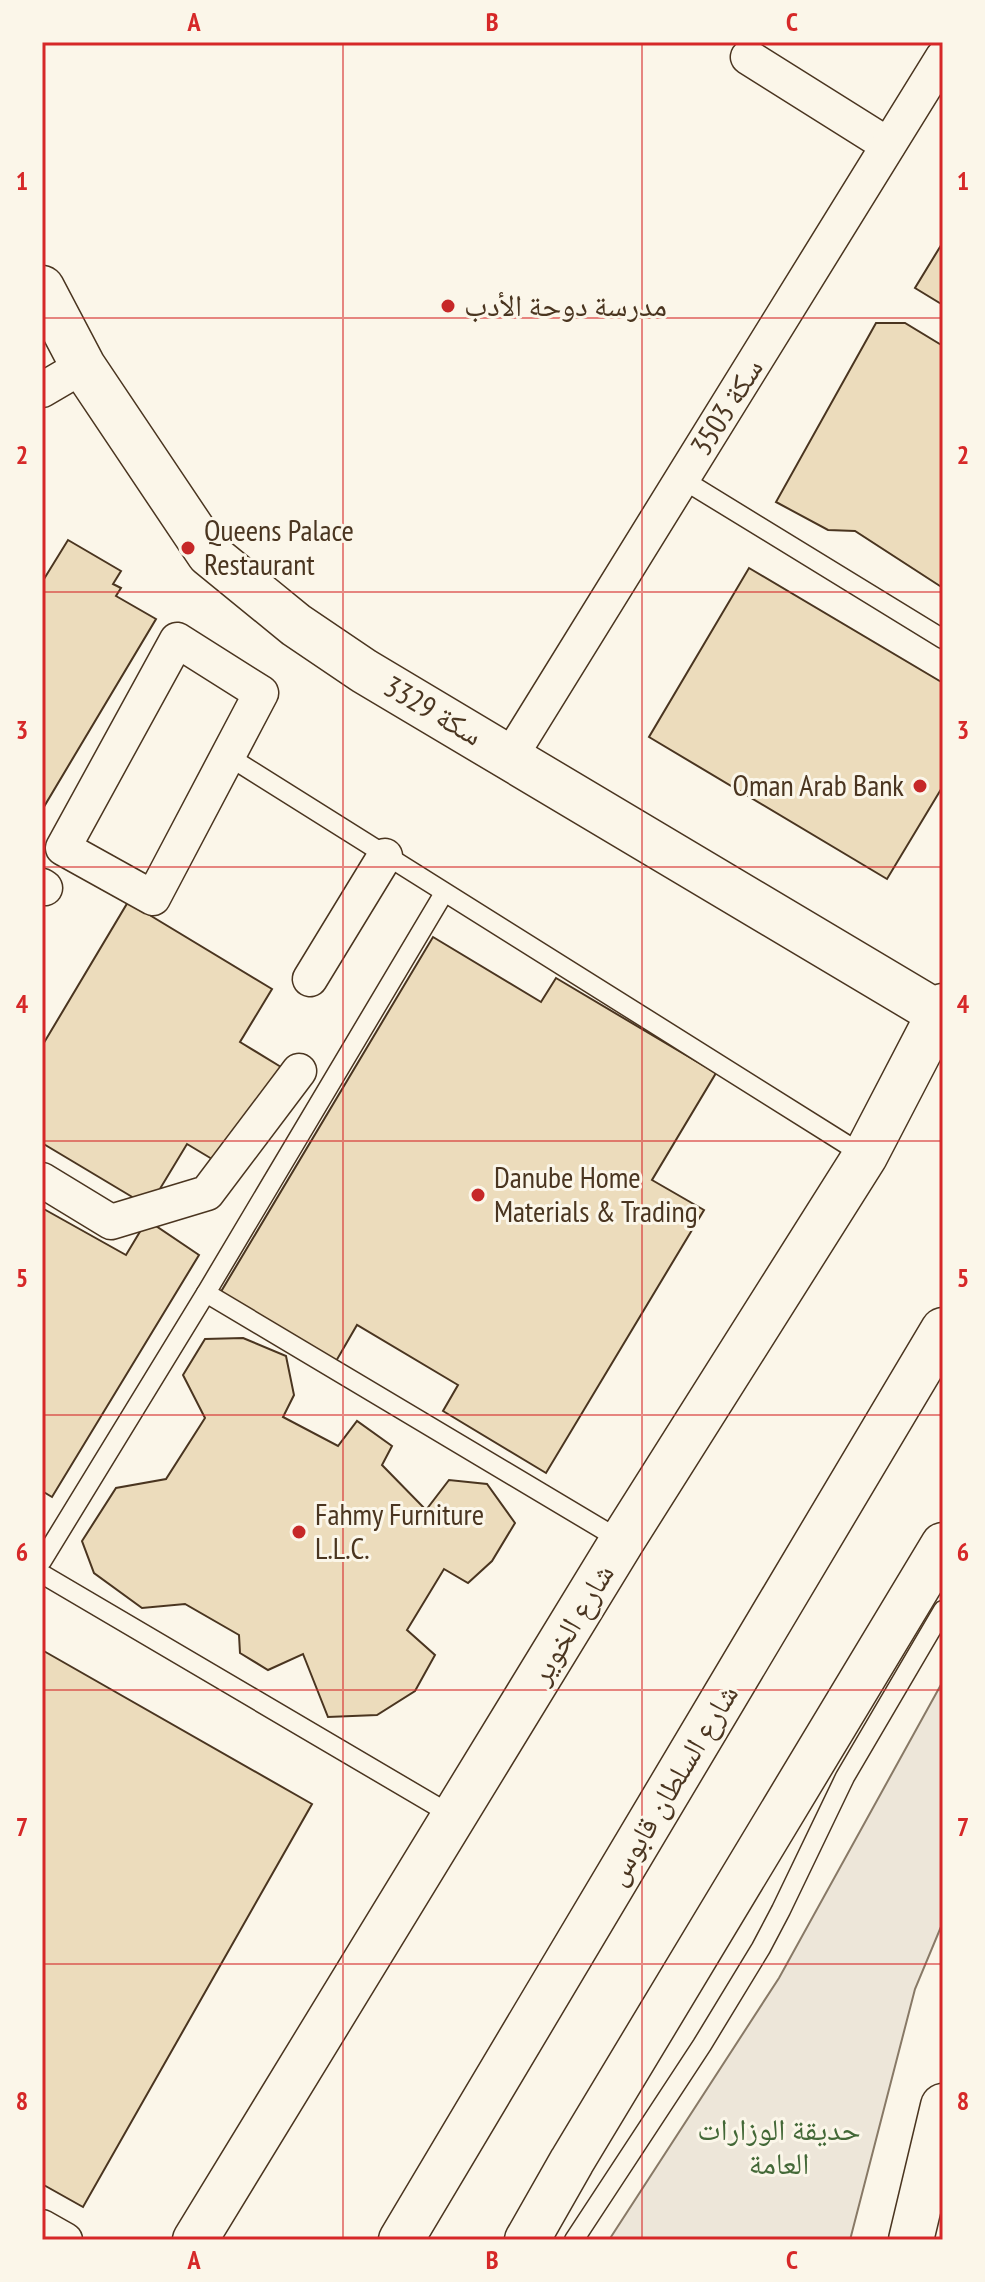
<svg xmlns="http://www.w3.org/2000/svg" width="985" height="2282" viewBox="0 0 985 2282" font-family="'PT Sans Narrow','Noto Naskh Arabic',sans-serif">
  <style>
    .green { fill: #ede6d9; stroke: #887966; stroke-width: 2 }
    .building { fill: #ecdcbc; stroke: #4a3520; stroke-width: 2 }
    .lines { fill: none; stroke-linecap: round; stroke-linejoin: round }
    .lane-casing { stroke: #4a3520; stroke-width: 21 }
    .street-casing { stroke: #4a3520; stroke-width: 37 }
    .secondary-casing { stroke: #4a3520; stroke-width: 47 }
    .highway-casing { stroke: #4a3520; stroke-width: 47 }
    .lane { stroke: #fbf6e9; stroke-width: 18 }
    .street { stroke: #fbf6e9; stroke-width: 34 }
    .secondary { stroke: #fbf6e9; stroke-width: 44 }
    .highway { stroke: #fbf6e9; stroke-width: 44 }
    .grid { fill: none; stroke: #d62828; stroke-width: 2; stroke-opacity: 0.55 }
    .poi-dot { fill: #c62828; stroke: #fbf6e9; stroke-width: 3 }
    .labels { text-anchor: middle; stroke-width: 6; stroke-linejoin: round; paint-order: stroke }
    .poi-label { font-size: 30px; fill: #4a3520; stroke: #fbf6e9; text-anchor: start }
    .street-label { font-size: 30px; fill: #4a3520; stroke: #fbf6e9 }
    .park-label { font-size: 30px; fill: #436837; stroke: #fbf6e9 }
    .neatline { fill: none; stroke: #d62828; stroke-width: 3 }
    .grid-label { font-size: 26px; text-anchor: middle; font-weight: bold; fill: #d62828 }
  </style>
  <rect width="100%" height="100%" fill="#fbf6e9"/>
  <path class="green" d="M 943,1681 L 943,1922 L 915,1989 L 850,2240 L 609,2240 L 779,1978 Z"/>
  <g class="building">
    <path d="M 943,242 L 943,305 L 915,288 Z"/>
    <path d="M 876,323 L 905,323 L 943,346 L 943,588 L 855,531 L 828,530 L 776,502 Z"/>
    <path d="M 68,540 L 121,571 L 113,584 L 121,588 L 116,596 L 156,619 L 42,810 L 42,578 L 44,579 Z"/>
    <path d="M 749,568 L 943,683 L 943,786 L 887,879 L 649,737 Z"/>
    <path d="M 128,902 L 272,989 L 240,1042 L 281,1067 L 222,1165 L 187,1144 L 149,1207 L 42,1143 L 42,1046 Z"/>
    <path d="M 433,937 L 541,1002 L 556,978 L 716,1073 L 652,1180 L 704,1210 L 546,1473 L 443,1411 L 458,1385 L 357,1325 L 335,1363 L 219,1295 Z"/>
    <path d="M 42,1208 L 126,1255 L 147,1220 L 199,1255 L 52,1497 L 42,1491 Z"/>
    <path d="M 243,1338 L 286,1356 L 294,1395 L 283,1417 L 338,1446 L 357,1421 L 392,1446 L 382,1465 L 426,1510 L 449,1480 L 487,1484 L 515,1523 L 492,1561 L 468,1583 L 444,1569 L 407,1630 L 435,1655 L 415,1691 L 377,1715 L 328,1717 L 303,1654 L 268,1670 L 240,1653 L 239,1635 L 185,1604 L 142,1608 L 94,1573 L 82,1541 L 116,1488 L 166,1479 L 205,1418 L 183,1375 L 205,1339 Z"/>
    <path d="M 42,1650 L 312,1804 L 83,2207 L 42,2184 Z"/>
  </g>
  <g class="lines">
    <g class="lane-casing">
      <g id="lane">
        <path d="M 682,479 L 943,639"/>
        <path d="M 228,756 L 865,1156"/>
        <path d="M 444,893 L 206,1293 L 622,1541"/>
        <path d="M 42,1561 L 206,1293"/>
        <path d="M 42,1574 L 455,1817"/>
        <path d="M 574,2240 L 702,2045 L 761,1948 L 781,1910 L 845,1777 L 943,1610"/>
      </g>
    </g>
    <g class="street-casing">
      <g id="street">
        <path d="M 748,57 L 888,145"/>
        <path d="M 42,390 L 83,366"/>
        <path d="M 177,640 L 261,693 L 153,898 L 63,848 Z"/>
        <path d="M 510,757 L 943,57"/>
        <path d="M 42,886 L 45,888"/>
        <path d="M 310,979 L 385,856"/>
        <path d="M 42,1180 L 111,1222 L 207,1193 L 299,1071"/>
        <path d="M 42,2227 L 65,2240"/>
      </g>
    </g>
    <g class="secondary-casing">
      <g id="secondary">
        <path d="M 42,288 L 83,366 L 209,554 L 296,625 L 364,671 L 938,1013"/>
        <path d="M 195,2240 L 622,1541 L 865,1156 L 943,1006"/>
        <path d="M 911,2240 L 943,2106"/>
      </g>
    </g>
    <g class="highway-casing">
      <g id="highway">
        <path d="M 401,2240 L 943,1330"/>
        <path d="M 527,2240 L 572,2161 L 943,1545"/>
      </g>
    </g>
    <use href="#lane" class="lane"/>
    <use href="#street" class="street"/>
    <use href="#secondary" class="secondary"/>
    <use href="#highway" class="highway"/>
  </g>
  <path class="grid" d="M 343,42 L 343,2240M 642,42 L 642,2240M 42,318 L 943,318M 42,592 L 943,592M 42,867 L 943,867M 42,1141 L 943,1141M 42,1415 L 943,1415M 42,1690 L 943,1690M 42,1964 L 943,1964"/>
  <g class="poi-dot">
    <circle cx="448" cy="306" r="8"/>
    <circle cx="188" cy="548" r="8"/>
    <circle cx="920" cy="786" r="8"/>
    <circle cx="478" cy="1195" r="8"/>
    <circle cx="299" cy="1532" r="8"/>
  </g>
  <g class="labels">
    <g class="poi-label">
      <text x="464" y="316">مدرسة دوحة الأدب</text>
      <text x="204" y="541">Queens Palace<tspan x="204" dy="34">Restaurant</tspan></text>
      <text x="904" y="796" text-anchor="end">Oman Arab Bank</text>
      <text x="494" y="1188">Danube Home<tspan x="494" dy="34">Materials &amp; Trading</tspan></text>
      <text x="315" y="1525">Fahmy Furniture<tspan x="315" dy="34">L.L.C.</tspan></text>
    </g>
    <g class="street-label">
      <text transform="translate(727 407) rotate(-58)" y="10">سكة 3503</text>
      <text transform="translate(433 711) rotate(30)" y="10">سكة 3329</text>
      <text transform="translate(572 1624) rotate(-59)" y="10">شارع الخوير</text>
      <text transform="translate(672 1785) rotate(-59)" y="10">شارع السلطان قابوس</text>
    </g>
    <g class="park-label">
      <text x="779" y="2140">حديقة الوزارات<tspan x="779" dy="34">العامة</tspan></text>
    </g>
  </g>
  <rect width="985" height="2282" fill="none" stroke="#fbf6e9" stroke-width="88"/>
  <rect x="44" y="44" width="897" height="2194" class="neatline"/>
  <g class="grid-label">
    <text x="194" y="31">A</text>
    <text x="492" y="31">B</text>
    <text x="792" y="31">C</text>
    <text x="22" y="190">1</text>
    <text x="963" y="190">1</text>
    <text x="22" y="464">2</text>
    <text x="963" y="464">2</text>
    <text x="22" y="739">3</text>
    <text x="963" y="739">3</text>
    <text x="22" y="1013">4</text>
    <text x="963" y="1013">4</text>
    <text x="22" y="1287">5</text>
    <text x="963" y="1287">5</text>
    <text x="22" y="1561">6</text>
    <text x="963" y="1561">6</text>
    <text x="22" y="1836">7</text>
    <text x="963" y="1836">7</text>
    <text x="22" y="2110">8</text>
    <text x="963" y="2110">8</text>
    <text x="194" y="2269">A</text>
    <text x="492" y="2269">B</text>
    <text x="792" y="2269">C</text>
  </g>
</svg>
